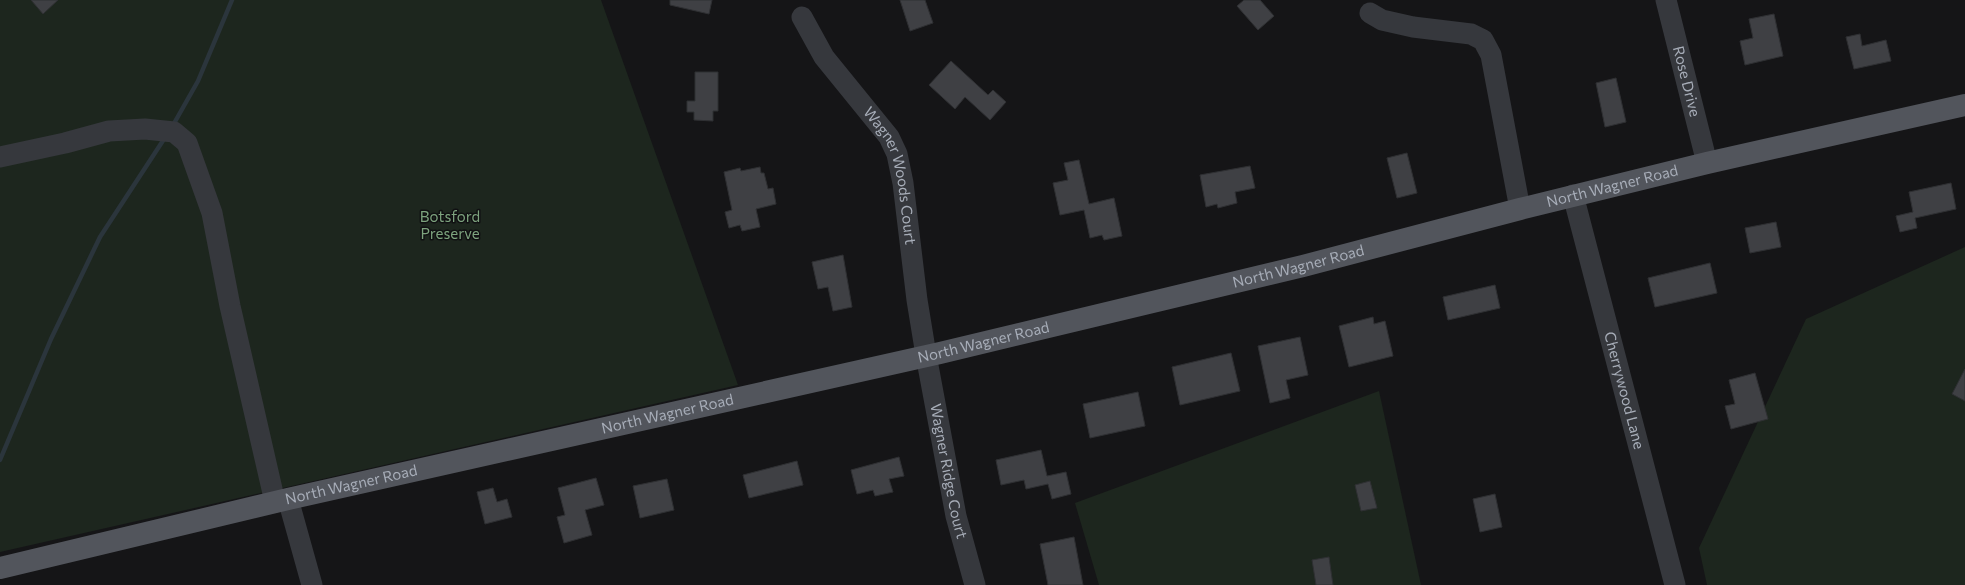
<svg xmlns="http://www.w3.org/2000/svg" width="1965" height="585" viewBox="0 0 1965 585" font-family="Commissioner,sans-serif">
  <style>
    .green { fill: #1d261e }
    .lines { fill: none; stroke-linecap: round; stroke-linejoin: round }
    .stream { stroke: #2b353c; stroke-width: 4.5 }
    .building { fill: #3f4044; stroke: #2f3033 }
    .minor { stroke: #36383d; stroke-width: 21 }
    .major { stroke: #52555c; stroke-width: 22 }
    .labels { text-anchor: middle; stroke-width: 3; stroke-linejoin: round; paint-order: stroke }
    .street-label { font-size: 15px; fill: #a7adb8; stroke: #101012 }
    .park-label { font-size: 15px; fill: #7da37e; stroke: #101012 }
  </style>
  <rect width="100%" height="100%" fill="#151517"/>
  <g class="green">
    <path d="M 0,0 L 601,0 L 738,385 L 0,552 Z"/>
    <path d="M 1965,247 L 1965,585 L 1707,585 L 1699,548 L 1806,319 Z"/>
    <path d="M 1379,391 L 1421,585 L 1099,585 L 1075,503 Z"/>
  </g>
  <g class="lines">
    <g class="stream">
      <path d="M 172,127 L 198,81 L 232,0"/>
      <path d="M 0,460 L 51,339 L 100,237 L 166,136"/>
    </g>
  </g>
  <g class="building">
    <path d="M 31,0 L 58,0 L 43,14 Z"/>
    <path d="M 670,0 L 712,0 L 709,14 L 670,5 Z"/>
    <path d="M 900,0 L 925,0 L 933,23 L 910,31 Z"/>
    <path d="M 1244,0 L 1260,0 L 1274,16 L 1258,30 L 1237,6 Z"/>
    <path d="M 1774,14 L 1783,56 L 1745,65 L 1740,41 L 1753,38 L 1749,19 Z"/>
    <path d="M 1860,34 L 1862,46 L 1886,40 L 1891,61 L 1854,69 L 1846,37 Z"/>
    <path d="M 951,61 L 988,95 L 993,90 L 1006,102 L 990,120 L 965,97 L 955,109 L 929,85 Z"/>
    <path d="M 695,72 L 718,72 L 718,111 L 713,111 L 713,121 L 694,120 L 694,112 L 687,112 L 687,101 L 695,101 Z"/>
    <path d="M 1616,78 L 1626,122 L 1605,127 L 1596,83 Z"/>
    <path d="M 1407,153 L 1417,193 L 1397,198 L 1387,158 Z"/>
    <path d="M 1079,160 L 1089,204 L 1114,198 L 1122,236 L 1104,240 L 1102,235 L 1090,238 L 1084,210 L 1060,215 L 1053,183 L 1068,180 L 1064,163 Z"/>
    <path d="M 1250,166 L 1255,188 L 1235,192 L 1237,203 L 1218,208 L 1217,204 L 1206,207 L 1200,175 Z"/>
    <path d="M 760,167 L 761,173 L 764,173 L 768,189 L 773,188 L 776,204 L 756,209 L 760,227 L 742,231 L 740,225 L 729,228 L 725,212 L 732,210 L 724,172 L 740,168 L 741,171 Z"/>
    <path d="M 1951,183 L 1956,209 L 1915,218 L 1917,228 L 1900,232 L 1896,216 L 1913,212 L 1909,192 Z"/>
    <path d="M 1776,222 L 1781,247 L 1750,253 L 1745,228 Z"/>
    <path d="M 843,255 L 852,307 L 833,311 L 828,287 L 818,289 L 812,262 Z"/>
    <path d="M 1710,263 L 1717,293 L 1655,307 L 1648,278 Z"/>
    <path d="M 1495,285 L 1500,308 L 1448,320 L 1443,297 Z"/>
    <path d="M 1373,317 L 1374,324 L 1385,321 L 1393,356 L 1349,367 L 1339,326 Z"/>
    <path d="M 1300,337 L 1308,375 L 1286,380 L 1290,398 L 1270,403 L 1258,346 Z"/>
    <path d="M 1231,353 L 1240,391 L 1180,405 L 1172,367 Z"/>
    <path d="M 1965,369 L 1965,401 L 1952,394 Z"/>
    <path d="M 1755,373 L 1768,419 L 1731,429 L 1725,406 L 1735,404 L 1729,380 Z"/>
    <path d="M 1138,392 L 1145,426 L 1090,438 L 1083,404 Z"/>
    <path d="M 1041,450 L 1047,476 L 1066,472 L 1071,494 L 1052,499 L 1048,484 L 1026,489 L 1024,480 L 1001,485 L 996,460 Z"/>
    <path d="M 899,457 L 904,476 L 889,479 L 893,492 L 875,496 L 873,490 L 857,494 L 851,470 Z"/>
    <path d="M 797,461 L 803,485 L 749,498 L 743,475 Z"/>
    <path d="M 596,478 L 604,505 L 585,510 L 592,535 L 564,543 L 557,517 L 565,515 L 558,488 Z"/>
    <path d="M 667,479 L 674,510 L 640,518 L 633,486 Z"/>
    <path d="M 1370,481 L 1377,508 L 1361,511 L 1355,485 Z"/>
    <path d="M 493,488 L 497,502 L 507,499 L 512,517 L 485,524 L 477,492 Z"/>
    <path d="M 1495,494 L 1502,527 L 1480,532 L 1473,499 Z"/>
    <path d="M 1074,537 L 1083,585 L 1048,585 L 1040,544 Z"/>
    <path d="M 1329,557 L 1333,585 L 1316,585 L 1312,560 Z"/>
  </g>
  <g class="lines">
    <g class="minor">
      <path id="s1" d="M 1666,0 L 1707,163"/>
      <path d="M 1370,13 L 1382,20 L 1413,27 L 1471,34 L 1483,40 L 1491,55 L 1520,209"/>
      <path id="s2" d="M 802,17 L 824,57 L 889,137 L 897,154 L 903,183 L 917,300 L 926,355 L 956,516 L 975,585"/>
      <path d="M 0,157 L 65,143 L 109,131 L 145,129 L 174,132 L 187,143 L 212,213 L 230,306 L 275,502"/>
      <path id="s3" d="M 1573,195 L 1675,585"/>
      <path d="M 288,499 L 312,585"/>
    </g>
    <path class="major" id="s4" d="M 0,568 L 288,499 L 940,353 L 1303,266 L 1520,209 L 1707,163 L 1965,105"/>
  </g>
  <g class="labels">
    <g class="street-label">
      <text dy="5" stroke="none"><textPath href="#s1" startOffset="84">Rose Drive</textPath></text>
      <text dy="5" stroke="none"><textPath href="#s2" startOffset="186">Wagner Woods Court</textPath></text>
      <text dy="5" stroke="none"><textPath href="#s4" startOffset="1657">North Wagner Road</textPath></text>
      <text dy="5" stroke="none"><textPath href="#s4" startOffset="1333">North Wagner Road</textPath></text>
      <text dy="5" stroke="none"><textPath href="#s4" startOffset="1009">North Wagner Road</textPath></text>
      <text dy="5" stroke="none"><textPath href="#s3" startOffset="202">Cherrywood Lane</textPath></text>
      <text dy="5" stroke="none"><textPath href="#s4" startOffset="685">North Wagner Road</textPath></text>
      <text dy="5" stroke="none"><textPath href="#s2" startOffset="489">Wagner Ridge Court</textPath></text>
      <text dy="5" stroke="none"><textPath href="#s4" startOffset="361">North Wagner Road</textPath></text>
    </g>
    <g class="park-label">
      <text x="450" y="222">Botsford<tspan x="450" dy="17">Preserve</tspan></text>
    </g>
  </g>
</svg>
